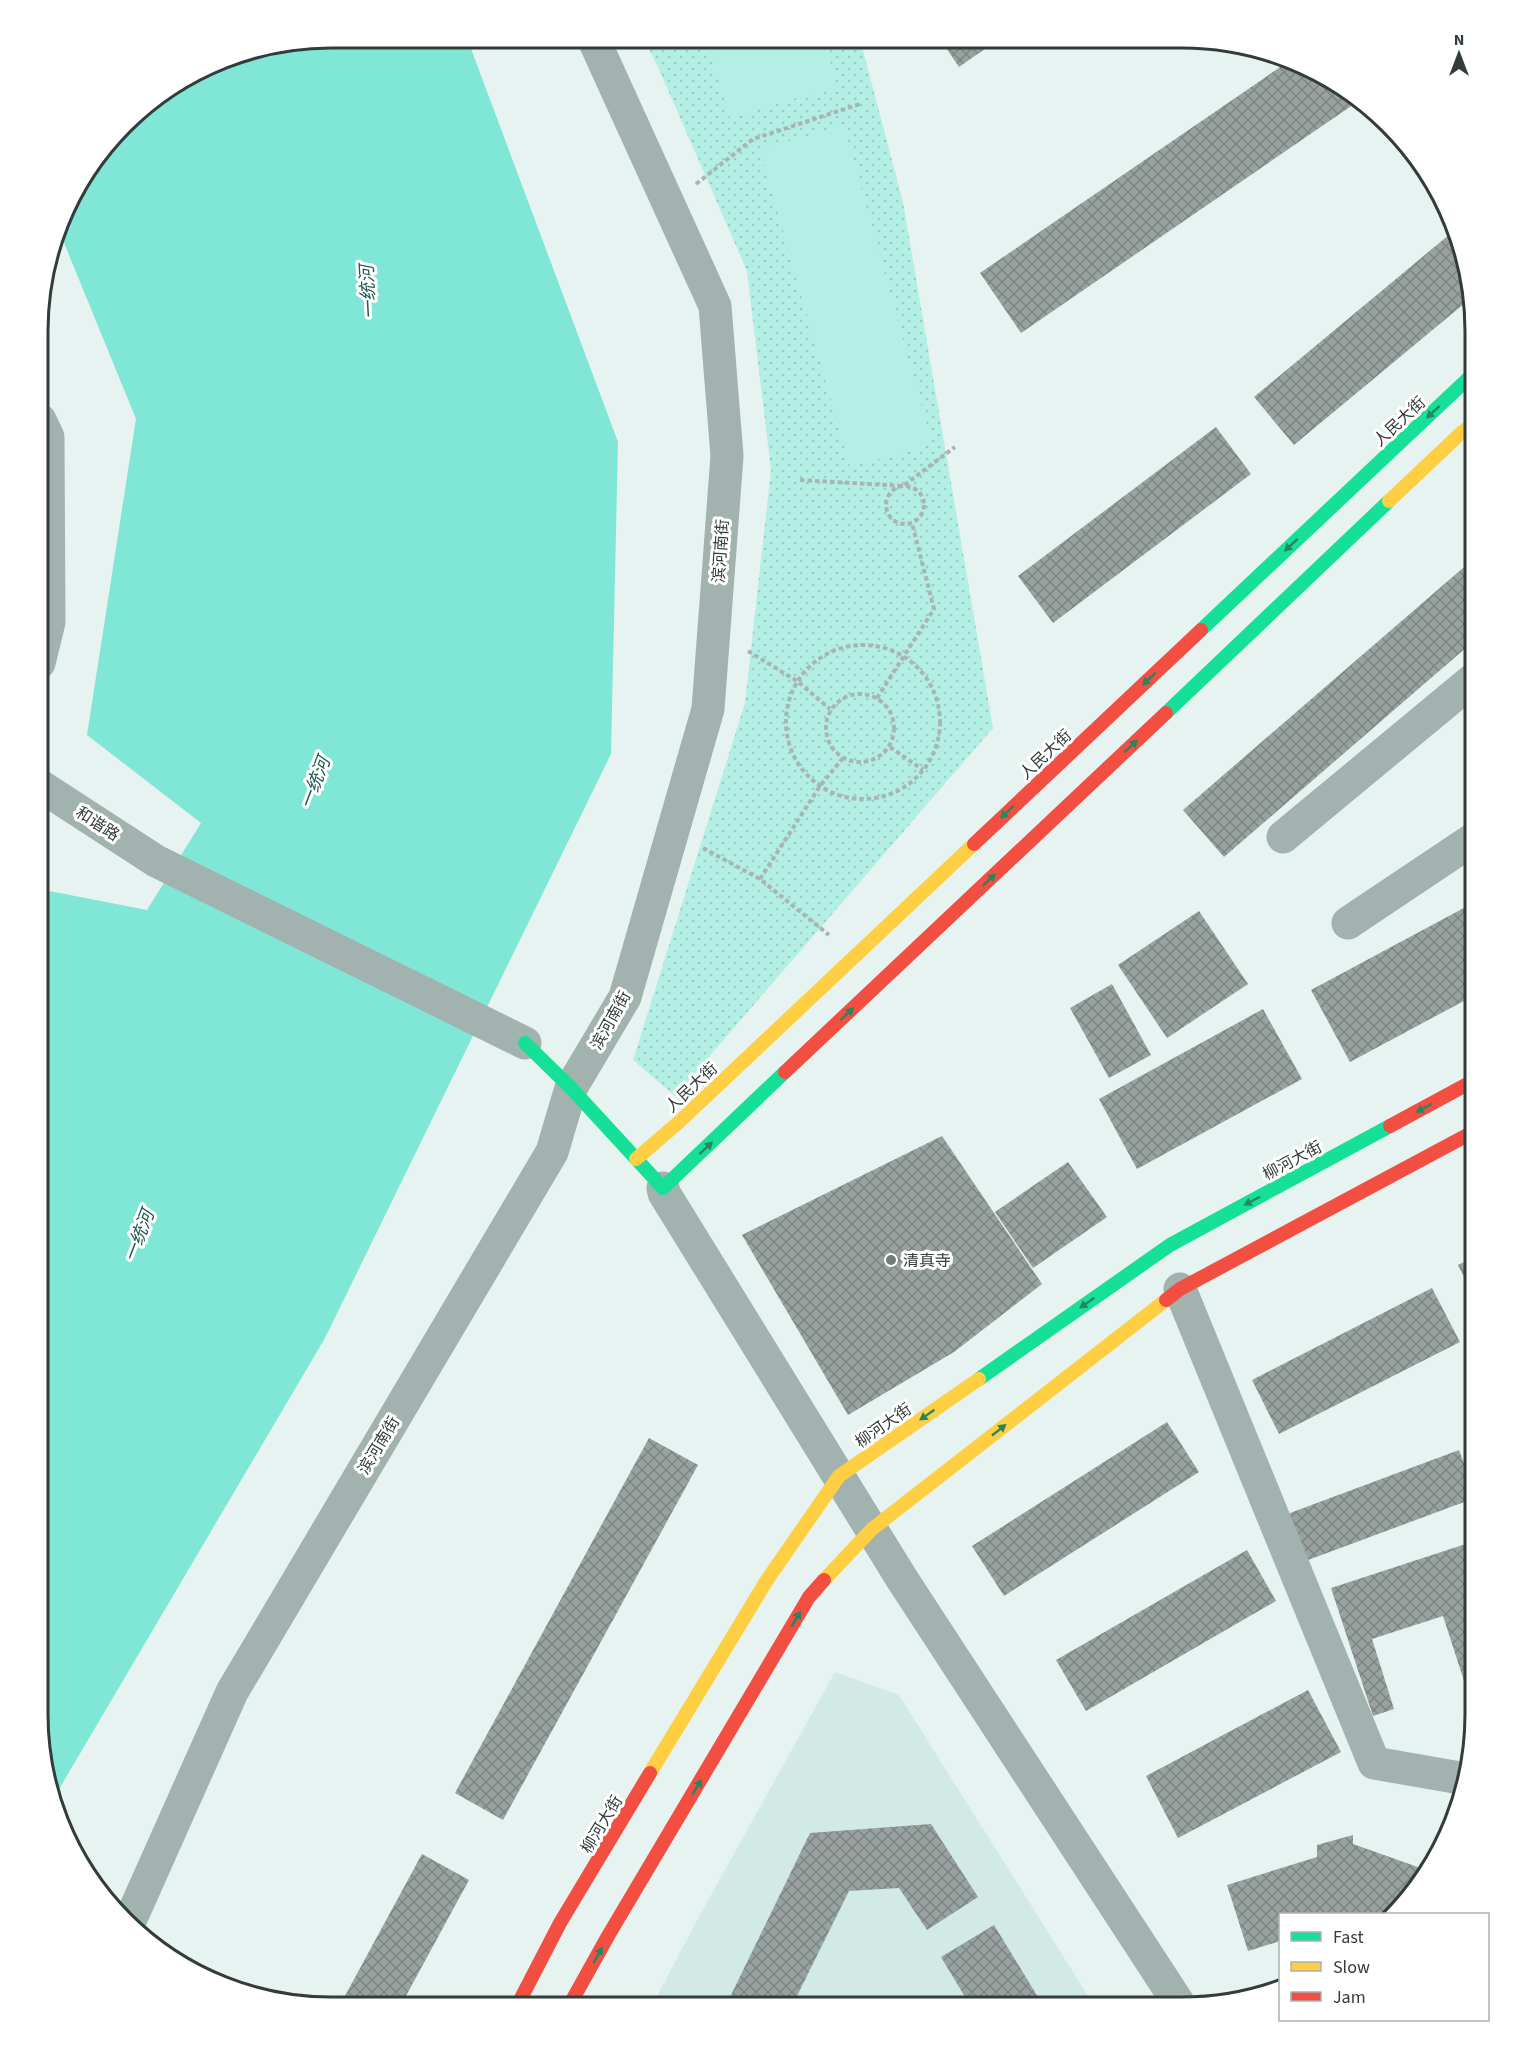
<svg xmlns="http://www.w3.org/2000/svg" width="1513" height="2045" viewBox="0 0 1513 2045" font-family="'Source Sans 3','Noto Sans SC',sans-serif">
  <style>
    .built { fill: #d2eae5 }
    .park { fill: url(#park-dots) }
    .pitch { fill: #b3efe4 }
    .water { fill: #80e6d5 }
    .building { fill: url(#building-cross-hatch) }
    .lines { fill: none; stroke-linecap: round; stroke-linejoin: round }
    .path { stroke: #a8b5b2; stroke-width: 4; stroke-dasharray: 4.5 3; stroke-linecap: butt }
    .street { stroke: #a1b2af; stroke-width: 33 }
    .fast { stroke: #16e098; stroke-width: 14 }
    .slow { stroke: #ffcf43; stroke-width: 14 }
    .jam { stroke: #f24e42; stroke-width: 14 }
    .oneway { fill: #258664 }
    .poi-dot { fill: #717c7a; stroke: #fff; stroke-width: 2 }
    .labels { text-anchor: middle; stroke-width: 6; stroke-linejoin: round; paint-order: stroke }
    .street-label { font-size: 16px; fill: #323c3a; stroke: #fff }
    .poi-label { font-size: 16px; fill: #323c3a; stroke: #fff; text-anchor: start }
    .water-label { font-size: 18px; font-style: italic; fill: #1e584f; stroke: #fff }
    .rim { fill: none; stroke: #323c3a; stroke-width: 3 }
  </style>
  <defs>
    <pattern id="park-dots" width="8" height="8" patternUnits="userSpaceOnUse" patternTransform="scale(1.5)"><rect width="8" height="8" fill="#b3efe4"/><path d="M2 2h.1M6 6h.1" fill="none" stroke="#9acec4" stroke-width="1.8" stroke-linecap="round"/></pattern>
    <pattern id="building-cross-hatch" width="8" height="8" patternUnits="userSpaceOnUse" patternTransform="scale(1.5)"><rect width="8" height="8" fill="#98a2a0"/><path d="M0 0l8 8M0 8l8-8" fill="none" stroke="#7d8583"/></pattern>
  </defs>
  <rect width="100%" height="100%" fill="#e7f3f0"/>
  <path class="built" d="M 835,1672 L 899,1695 L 1095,2007 L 652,2006 L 696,1922 Z"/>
  <path class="park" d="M 643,38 L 860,39 L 903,202 L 993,728 L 675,1096 L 633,1060 L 745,703 L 771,470 L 747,271 L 657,65 Z"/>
  <g class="pitch">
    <path d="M 707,39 L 824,39 L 837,87 L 729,117 Z"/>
    <path d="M 844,126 L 932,444 L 850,467 L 760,149 Z"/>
  </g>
  <path class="water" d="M 331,38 L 467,38 L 618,442 L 611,754 L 325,1338 L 52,1801 L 47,1789 L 38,1714 L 39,889 L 147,910 L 201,823 L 87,735 L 136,419 L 60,233 L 77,185 L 138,110 L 237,53 Z"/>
  <g class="building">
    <path d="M 940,39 L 999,39 L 959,67 Z"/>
    <path d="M 1292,59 L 1345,87 L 1360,100 L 1021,333 L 980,273 Z"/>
    <path d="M 1456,229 L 1466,256 L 1471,298 L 1294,445 L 1254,397 Z"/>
    <path d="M 1216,427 L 1251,474 L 1053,623 L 1018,576 Z"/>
    <path d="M 1471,561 L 1475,566 L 1475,640 L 1224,857 L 1183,810 Z"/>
    <path d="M 1475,902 L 1475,995 L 1350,1062 L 1311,990 Z"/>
    <path d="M 1199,911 L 1248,984 L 1167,1038 L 1118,965 Z"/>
    <path d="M 1112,984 L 1151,1055 L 1109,1078 L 1070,1008 Z"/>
    <path d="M 1263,1009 L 1302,1079 L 1137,1169 L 1099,1099 Z"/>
    <path d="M 942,1136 L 1042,1284 L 954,1352 L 848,1415 L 742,1235 Z"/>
    <path d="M 1068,1162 L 1107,1217 L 1033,1268 L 995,1212 Z"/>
    <path d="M 1475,1257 L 1475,1299 L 1458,1265 Z"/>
    <path d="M 1432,1288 L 1460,1342 L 1279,1434 L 1252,1380 Z"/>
    <path d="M 1167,1422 L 1199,1472 L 1004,1596 L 972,1546 Z"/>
    <path d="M 649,1438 L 698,1465 L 503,1820 L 455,1793 Z"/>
    <path d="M 1459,1450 L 1475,1493 L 1475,1498 L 1300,1563 L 1282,1516 Z"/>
    <path d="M 1475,1541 L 1475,1684 L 1466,1687 L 1443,1616 L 1372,1639 L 1394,1709 L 1373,1716 L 1331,1588 Z"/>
    <path d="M 1247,1550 L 1276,1601 L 1086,1711 L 1056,1660 Z"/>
    <path d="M 1308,1690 L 1341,1752 L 1178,1838 L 1146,1776 Z"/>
    <path d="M 931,1824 L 978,1897 L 927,1930 L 899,1888 L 849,1891 L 792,2006 L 750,2006 L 730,1997 L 810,1833 Z"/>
    <path d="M 1353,1835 L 1353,1844 L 1429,1871 L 1426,1877 L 1393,1914 L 1280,1914 L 1280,1941 L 1248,1951 L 1227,1885 L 1317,1857 L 1317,1845 Z"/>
    <path d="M 422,1854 L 469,1880 L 401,2005 L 340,2005 Z"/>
    <path d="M 994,1925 L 1044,2007 L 971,2007 L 941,1957 Z"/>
  </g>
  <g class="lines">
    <g class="path">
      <path d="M 696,184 L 753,139 L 860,104"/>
      <path d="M 800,480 L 903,486 L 955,447"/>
      <circle cx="905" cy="505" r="19"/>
      <circle cx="863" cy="722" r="77"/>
      <path d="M 748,651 L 797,681 L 830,709"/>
      <circle cx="860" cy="728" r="34"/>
      <path d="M 877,698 L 934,609 L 912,523"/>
      <path d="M 890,747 L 923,770"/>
      <path d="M 703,848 L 760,879 L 829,935"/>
      <path d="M 760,879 L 820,786 L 843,758"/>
    </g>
    <g class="street">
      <path d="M 39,663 L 49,622 L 48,437 L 40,420"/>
      <path d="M 39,785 L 156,861 L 525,1043"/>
      <path d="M 1283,837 L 1475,678"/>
      <path d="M 1348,923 L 1475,838"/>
      <path d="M 663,1188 L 664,1193 L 902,1579 L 1181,2007"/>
      <path d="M 1180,1289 L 1374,1763 L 1466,1779"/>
      <path d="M 129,1923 L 232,1692 L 552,1152 L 571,1088 L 625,997 L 708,709 L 727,456 L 715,306 L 593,38"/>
    </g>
    <g class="fast">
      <path d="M 1201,630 L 1475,372"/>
      <path d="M 1166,713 L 1389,501"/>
      <path d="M 525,1043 L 571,1088 L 663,1188 L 785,1072"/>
      <path d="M 979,1379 L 1170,1245 L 1390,1126"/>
    </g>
    <g class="slow">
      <path d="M 1389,501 L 1461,433 L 1475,423"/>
      <path d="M 636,1159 L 679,1122 L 974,844"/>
      <path d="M 824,1580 L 872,1529 L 1166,1300"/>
      <path d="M 650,1773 L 767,1580 L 839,1476 L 979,1379"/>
    </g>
    <g class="jam">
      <path d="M 974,844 L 1201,630"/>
      <path d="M 785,1072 L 1166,713"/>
      <path d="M 1390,1126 L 1475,1080"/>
      <path d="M 1166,1300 L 1180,1289 L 1475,1131"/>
      <path d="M 517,2006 L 560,1923 L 650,1773"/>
      <path d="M 569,2006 L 608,1936 L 809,1597 L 824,1580"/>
    </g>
  </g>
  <defs><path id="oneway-solid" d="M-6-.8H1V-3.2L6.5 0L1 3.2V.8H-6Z" transform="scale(1.5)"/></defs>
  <g class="oneway">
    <use href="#oneway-solid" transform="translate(1433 412) rotate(137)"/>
    <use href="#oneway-solid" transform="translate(1291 545) rotate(137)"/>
    <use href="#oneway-solid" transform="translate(1149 679) rotate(137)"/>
    <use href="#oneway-solid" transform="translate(1131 746) rotate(-43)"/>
    <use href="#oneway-solid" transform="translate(1007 812) rotate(137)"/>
    <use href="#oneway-solid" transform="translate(989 880) rotate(-43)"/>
    <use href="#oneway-solid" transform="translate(847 1014) rotate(-43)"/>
    <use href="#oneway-solid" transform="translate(1424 1108) rotate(152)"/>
    <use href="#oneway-solid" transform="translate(706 1148) rotate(-43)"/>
    <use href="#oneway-solid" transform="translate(1252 1201) rotate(152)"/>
    <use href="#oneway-solid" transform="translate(1087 1303) rotate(145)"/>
    <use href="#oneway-solid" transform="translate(927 1415) rotate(145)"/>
    <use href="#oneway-solid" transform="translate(999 1430) rotate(-38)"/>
    <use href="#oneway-solid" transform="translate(796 1619) rotate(-59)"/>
    <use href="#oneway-solid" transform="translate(697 1787) rotate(-59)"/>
    <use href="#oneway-solid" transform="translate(598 1955) rotate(-61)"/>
  </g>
  <circle class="poi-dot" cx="891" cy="1260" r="6"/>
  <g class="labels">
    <g class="street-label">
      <text transform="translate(1399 421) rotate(-43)" y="6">人民大街</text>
      <text transform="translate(720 551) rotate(-86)" y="6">滨河南街</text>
      <text transform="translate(1045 754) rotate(-43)" y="6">人民大街</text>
      <text transform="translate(98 823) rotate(33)" y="6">和谐路</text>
      <text transform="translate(610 1020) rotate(-61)" y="6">滨河南街</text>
      <text transform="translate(691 1087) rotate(-43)" y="6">人民大街</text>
      <text transform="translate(1292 1160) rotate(-28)" y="6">柳河大街</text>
      <text transform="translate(883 1425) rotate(-35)" y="6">柳河大街</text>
      <text transform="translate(378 1445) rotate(-59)" y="6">滨河南街</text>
      <text transform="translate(601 1824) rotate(-59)" y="6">柳河大街</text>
    </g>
    <g class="poi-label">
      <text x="903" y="1266">清真寺</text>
    </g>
    <g class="water-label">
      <text transform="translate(368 292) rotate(-93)" y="6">一统河</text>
      <text transform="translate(315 783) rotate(-69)" y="6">一统河</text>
      <text transform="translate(139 1236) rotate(-69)" y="6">一统河</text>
    </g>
  </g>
  <path d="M0 0H1513V2045H0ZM331 48H1182A283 283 0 0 1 1465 331V1714A283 283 0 0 1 1182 1997H331A283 283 0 0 1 48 1714V331A283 283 0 0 1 331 48Z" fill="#fff" fill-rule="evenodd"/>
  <path class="rim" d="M331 48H1182A283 283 0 0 1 1465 331V1714A283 283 0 0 1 1182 1997H331A283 283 0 0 1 48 1714V331A283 283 0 0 1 331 48Z"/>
  <rect x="1279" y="1913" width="210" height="108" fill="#ffffff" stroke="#adb1b0" stroke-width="1.5"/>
  <rect x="1291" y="1932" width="30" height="9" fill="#16e098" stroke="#adb1b0" stroke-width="1.5"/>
  <text x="1333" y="1943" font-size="18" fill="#323c3a">Fast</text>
  <rect x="1291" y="1962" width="30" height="9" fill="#ffcf43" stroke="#adb1b0" stroke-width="1.5"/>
  <text x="1333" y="1973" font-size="18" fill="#323c3a">Slow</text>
  <rect x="1291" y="1992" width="30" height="9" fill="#f24e42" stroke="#adb1b0" stroke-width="1.5"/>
  <text x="1333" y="2003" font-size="18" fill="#323c3a">Jam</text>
  <g transform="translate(1459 54)" stroke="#ffffff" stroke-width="4.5" paint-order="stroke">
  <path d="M0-4.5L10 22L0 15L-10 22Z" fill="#323c3a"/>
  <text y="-9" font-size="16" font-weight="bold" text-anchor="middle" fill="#323c3a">N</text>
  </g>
</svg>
